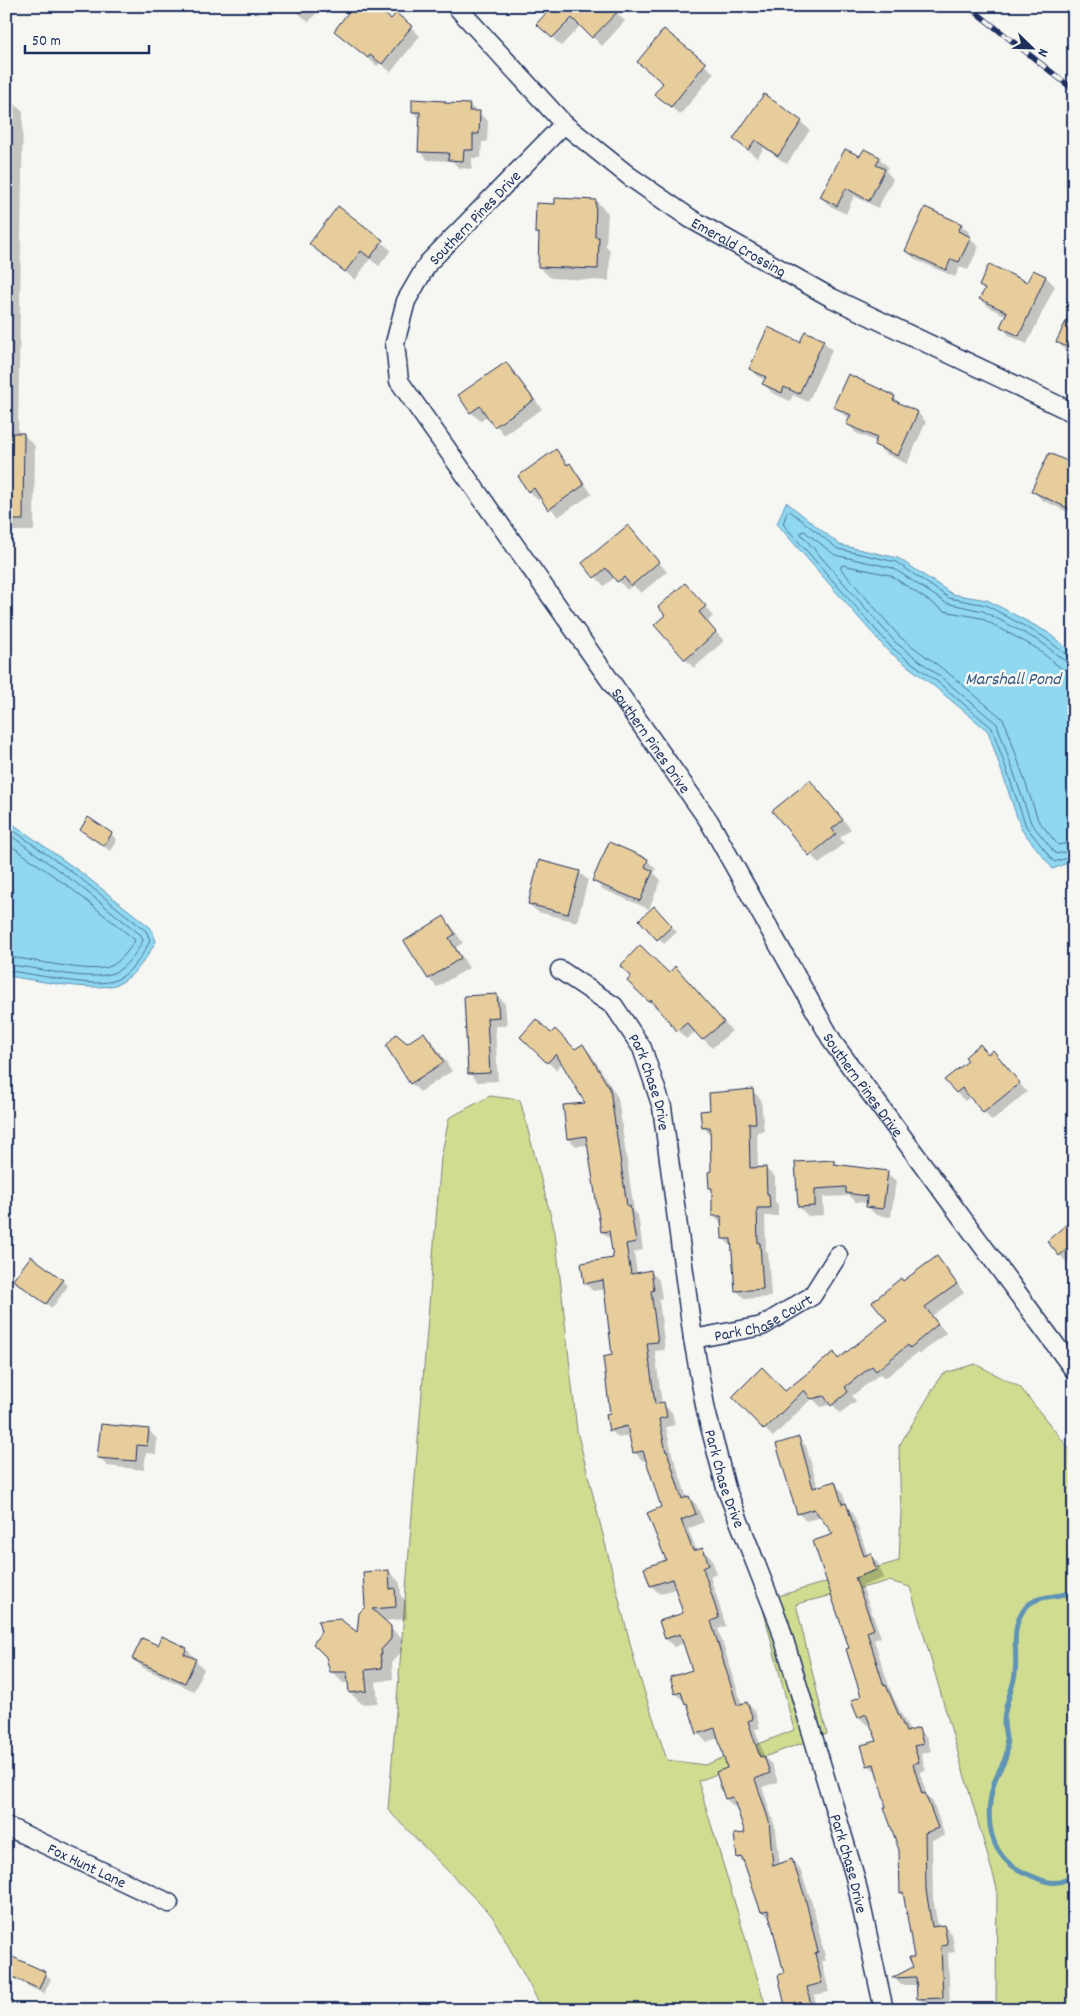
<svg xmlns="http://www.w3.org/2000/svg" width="1080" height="2016" viewBox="0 0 1080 2016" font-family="Dekko,sans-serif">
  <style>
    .green { fill: #d0dd90; stroke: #768677 }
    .water { fill: #8fd8f0; stroke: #6194b6 }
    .shadow { fill: #0003 }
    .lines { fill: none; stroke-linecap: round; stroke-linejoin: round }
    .shore { stroke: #497398; stroke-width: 1 }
    .stream { stroke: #6194b6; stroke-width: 5 }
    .building { fill: #e7cc9c; stroke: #1b2f5e }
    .minor-casing { stroke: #1b2f5e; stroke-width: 21 }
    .minor { stroke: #f6f6f2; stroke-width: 18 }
    .rail-casing { stroke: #1b2f5e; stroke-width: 5.5 }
    .rail { stroke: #f6f6f2; stroke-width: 4; stroke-dasharray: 11; stroke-linecap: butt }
    .labels { text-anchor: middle; stroke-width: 5; stroke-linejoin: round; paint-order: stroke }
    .street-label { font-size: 16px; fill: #1b2f5e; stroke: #f6f6f2 }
    .water-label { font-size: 18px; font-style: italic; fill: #385982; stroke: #f6f6f2 }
  </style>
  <rect width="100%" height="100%" fill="#f6f6f2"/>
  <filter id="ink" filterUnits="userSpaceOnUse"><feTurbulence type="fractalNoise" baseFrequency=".02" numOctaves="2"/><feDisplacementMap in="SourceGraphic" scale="10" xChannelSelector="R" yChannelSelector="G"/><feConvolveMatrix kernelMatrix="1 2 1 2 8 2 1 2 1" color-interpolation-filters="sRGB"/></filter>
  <g filter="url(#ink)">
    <path class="green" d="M 490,1096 L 520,1100 L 555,1232 L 577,1431 L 635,1663 L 667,1760 L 705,1765 L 794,1730 L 761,1601 L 899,1561 L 901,1512 L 899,1446 L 942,1374 L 975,1364 L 1020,1387 L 1074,1455 L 1074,2010 L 996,2010 L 997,1888 L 910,1587 L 889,1581 L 796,1604 L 827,1734 L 698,1781 L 767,2010 L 543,2010 L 492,1916 L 388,1810 L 441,1158 L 449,1118 Z"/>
    <g class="water">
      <path d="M 786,502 L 840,545 L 898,558 L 952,594 L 987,600 L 1047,632 L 1074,654 L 1074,860 L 1053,869 L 1021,829 L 988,731 L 935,687 L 887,650 L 777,524 Z"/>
      <path d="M 6,819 L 83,874 L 151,928 L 156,941 C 148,956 137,973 122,982 C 101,995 32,979 6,976 Z"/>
    </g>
    <g class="shadow">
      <path d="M 290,6 L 322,6 L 309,22 Z"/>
      <path d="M 610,6 L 625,21 L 602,46 L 581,25 L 561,46 L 538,23 Z"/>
      <path d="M 411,27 L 420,36 L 391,72 L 380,63 L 377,66 L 335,31 Z"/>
      <path d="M 664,31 L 714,73 L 680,115 L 656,94 L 664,84 L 648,70 Z"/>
      <path d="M 6,100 L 11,100 L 23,112 L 18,434 L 23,434 L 35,446 L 34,531 L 6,531 Z"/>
      <path d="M 445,102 L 447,104 L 469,105 L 488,121 L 487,142 L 482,142 L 481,158 L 472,158 L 472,169 L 459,168 L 452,161 L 428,160 L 419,151 L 421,120 L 413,112 Z"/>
      <path d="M 801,122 L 810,130 L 787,164 L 764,148 L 757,158 L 735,139 Z"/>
      <path d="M 861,158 L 879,158 L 888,167 L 886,171 L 893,179 L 878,208 L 854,196 L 846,214 L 830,206 L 821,197 Z"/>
      <path d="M 596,201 L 608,213 L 606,246 L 610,250 L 609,281 L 551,278 L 539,267 L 540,237 L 536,233 L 556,205 Z"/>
      <path d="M 338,208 L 391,250 L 379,266 L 370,259 L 355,280 L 311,244 Z"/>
      <path d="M 961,225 L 970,233 L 968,237 L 979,247 L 968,270 L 960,267 L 955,277 L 916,260 L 907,251 Z"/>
      <path d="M 1033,271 L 1046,277 L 1055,286 L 1027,344 L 1010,336 L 1001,327 L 1007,316 L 990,308 L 981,299 L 985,291 L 980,286 L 1028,283 Z"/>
      <path d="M 1074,308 L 1074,354 L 1066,351 L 1058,342 Z"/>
      <path d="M 823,341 L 832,350 L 808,402 L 793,395 L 790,401 L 772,393 L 764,384 L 765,380 L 759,377 L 750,368 Z"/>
      <path d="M 506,364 L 515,373 L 542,409 L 504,435 L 488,415 L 480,421 L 471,412 Z"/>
      <path d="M 894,397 L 903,406 L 918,413 L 926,422 L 907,464 L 884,453 L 876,444 L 877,442 L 856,433 L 848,424 L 850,418 L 844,415 L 835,407 Z"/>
      <path d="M 556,451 L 578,474 L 592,494 L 558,517 L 542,497 L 538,500 L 529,491 Z"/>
      <path d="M 1074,466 L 1074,515 L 1042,500 L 1033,491 Z"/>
      <path d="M 636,535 L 667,572 L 641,593 L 633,585 L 627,590 L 615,577 L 604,586 L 583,563 Z"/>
      <path d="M 694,593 L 713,616 L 707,622 L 724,641 L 694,668 L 685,659 Z"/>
      <path d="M 810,781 L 851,829 L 840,838 L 844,843 L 819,864 L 774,811 Z"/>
      <path d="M 81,830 L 111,834 L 117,840 L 110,851 Z"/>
      <path d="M 647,860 L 656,869 L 654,873 L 661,880 L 649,909 L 602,889 L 594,880 Z"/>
      <path d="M 579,872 L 588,880 L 577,922 L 538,912 L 529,904 Z"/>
      <path d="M 654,908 L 677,932 L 664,944 L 641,920 Z"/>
      <path d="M 444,918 L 452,927 L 463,943 L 456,947 L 469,968 L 437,987 L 429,979 Z"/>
      <path d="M 669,974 L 684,976 L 732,1031 L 712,1048 L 696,1031 L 686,1039 L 659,1009 L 658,1010 L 628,981 L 632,977 Z"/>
      <path d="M 497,995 L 505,1004 L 507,1026 L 495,1026 L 498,1081 L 478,1082 L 470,1074 L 465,997 Z"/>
      <path d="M 424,1033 L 433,1042 L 452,1071 L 420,1092 L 411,1083 L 387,1046 L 407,1045 Z"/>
      <path d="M 551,1035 L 575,1050 L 583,1045 L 591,1054 L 618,1098 L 634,1211 L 638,1215 L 643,1250 L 634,1252 L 637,1274 L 651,1272 L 659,1280 L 662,1298 L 659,1299 L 665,1350 L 655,1351 L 662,1404 L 672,1412 L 675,1425 L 666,1427 L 673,1458 L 675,1461 L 687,1498 L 689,1497 L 697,1506 L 704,1522 L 688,1529 L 697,1551 L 703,1549 L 711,1557 L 717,1574 L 710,1576 L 726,1626 L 718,1629 L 742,1704 L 747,1703 L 755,1711 L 760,1728 L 755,1729 L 765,1758 L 772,1765 L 778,1782 L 762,1787 L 776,1830 L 780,1865 L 792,1860 L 800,1869 L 813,1906 L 826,1961 L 822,1961 L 829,1992 L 814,1995 L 817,2010 L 787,2010 L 785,1974 L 771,1920 L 763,1912 L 747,1866 L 738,1857 L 747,1834 L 737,1806 L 734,1807 L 726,1799 L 718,1773 L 729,1769 L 718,1738 L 706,1742 L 698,1733 L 689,1707 L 676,1693 L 694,1671 L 684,1643 L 674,1647 L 666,1639 L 660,1622 L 685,1613 L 677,1588 L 660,1594 L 651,1586 L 646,1568 L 668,1561 L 663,1508 L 647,1460 L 643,1461 L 634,1452 L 631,1435 L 619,1438 L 610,1430 L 613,1356 L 606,1289 L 593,1291 L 585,1283 L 614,1259 L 612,1240 L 602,1232 L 588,1145 L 576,1146 L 568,1138 L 587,1104 L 562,1063 L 556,1070 L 521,1037 Z"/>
      <path d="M 980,1046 L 989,1055 L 993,1052 L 1027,1092 L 992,1121 L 971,1097 L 965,1101 L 956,1092 Z"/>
      <path d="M 752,1090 L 761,1099 L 764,1131 L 757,1132 L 758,1169 L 766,1169 L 775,1177 L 775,1202 L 778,1204 L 778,1216 L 765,1216 L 766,1251 L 768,1253 L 771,1297 L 745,1299 L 736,1290 L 732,1247 L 723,1238 L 722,1225 L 714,1216 L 713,1190 L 710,1187 L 713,1173 L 711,1136 L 703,1127 L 712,1111 Z"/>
      <path d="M 833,1161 L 839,1166 L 887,1173 L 896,1181 L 891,1217 L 876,1215 L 867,1206 L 867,1203 L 856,1202 L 850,1196 L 823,1197 L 824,1215 L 808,1216 L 799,1207 Z"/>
      <path d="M 1074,1220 L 1074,1259 L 1068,1264 L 1060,1255 Z"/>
      <path d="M 937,1258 L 945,1266 L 964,1293 L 932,1316 L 946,1333 L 919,1355 L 917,1353 L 885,1378 L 880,1374 L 852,1396 L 856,1401 L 840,1413 L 832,1404 L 821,1407 L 812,1398 L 773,1437 L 733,1397 L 785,1392 L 834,1354 L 839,1360 L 889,1320 L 903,1282 Z"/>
      <path d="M 62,1281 L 68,1286 L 52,1308 L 21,1285 Z"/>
      <path d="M 148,1430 L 157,1439 L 156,1454 L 146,1453 L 144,1470 L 107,1466 L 99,1457 Z"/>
      <path d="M 798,1438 L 806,1446 L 818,1487 L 834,1483 L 842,1491 L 847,1506 L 853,1513 L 868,1556 L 870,1555 L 878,1563 L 884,1578 L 862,1586 L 881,1637 L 874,1640 L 891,1692 L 910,1732 L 919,1730 L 927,1738 L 931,1751 L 921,1754 L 926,1770 L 920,1772 L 927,1796 L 933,1802 L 945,1836 L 932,1840 L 933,1898 L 938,1927 L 944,1926 L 952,1934 L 955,1952 L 948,1953 L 950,2005 L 926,2006 L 919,1998 L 918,1985 L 901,1985 L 894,1978 L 914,1968 L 915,1958 L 904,1895 L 901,1892 L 901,1850 L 878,1773 L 868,1765 L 879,1741 L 871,1723 L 867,1725 L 859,1717 L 862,1697 L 850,1649 L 835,1535 L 822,1517 L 806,1521 L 798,1513 Z"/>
      <path d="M 389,1571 L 400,1583 L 401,1596 L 406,1601 L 407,1619 L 383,1621 L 402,1639 L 402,1651 L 392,1662 L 393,1679 L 376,1682 L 378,1703 L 362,1704 L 350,1693 L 349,1683 L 343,1683 L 331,1671 L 358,1634 L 367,1608 Z"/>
      <path d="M 159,1647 L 186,1649 L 195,1657 L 194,1659 L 204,1669 L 194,1691 L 143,1668 L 134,1659 Z"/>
      <path d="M 9,1957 L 45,1974 L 51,1979 L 44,1994 L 6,1975 L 6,1962 Z"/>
      <path d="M 837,2006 L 840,2010 L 829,2010 Z"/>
    </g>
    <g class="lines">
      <g class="shore">
        <path d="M 1074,658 L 1069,657 L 1044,637 L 986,605 L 949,598 L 896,562 L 838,549 L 790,511 L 787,512 L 783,524 L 891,647 L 939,683 L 992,728 L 1026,826 L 1054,862 L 1074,856"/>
        <path d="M 1074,664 L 1066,662 L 1041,642 L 983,611 L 946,603 L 893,568 L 835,555 L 804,531 L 801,532 L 801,534 L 895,642 L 942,678 L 997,724 L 1031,823 L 1056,854 L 1074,850"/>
        <path d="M 1074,672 L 1062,669 L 1036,648 L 981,618 L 944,611 L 890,575 L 843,565 L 841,566 L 841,569 L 900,637 L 947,672 L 1002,718 L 1006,725 L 1038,820 L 1058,845 L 1074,842"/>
        <path d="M 6,825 L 80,878 L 146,931 L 150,940 C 145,953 132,972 118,979 C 94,991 35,972 6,971"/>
        <path d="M 6,832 L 76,883 L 141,935 L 143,940 C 138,951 125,969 113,973 C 85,983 37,966 6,965"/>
        <path d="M 6,842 L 72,889 L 135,940 C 130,949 120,962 111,966 C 91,975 31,958 6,957"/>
      </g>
      <path class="stream" d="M 1074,1591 C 1056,1600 1035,1592 1023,1611 C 1010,1630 1018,1653 1015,1674 C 1013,1690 1004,1704 1004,1721 C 1004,1730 1007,1739 1007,1748 C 1008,1760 997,1771 994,1783 C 984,1818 988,1857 1025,1873 C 1037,1878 1052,1887 1065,1880 C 1068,1878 1070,1875 1074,1873"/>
    </g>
    <g class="building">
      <path d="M 353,6 L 374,6 L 391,19 L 396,13 L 412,26 L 382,64 L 370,55 L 368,58 L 334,31 Z"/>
      <path d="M 553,6 L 623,6 L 592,38 L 572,18 L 552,38 L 536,24 Z"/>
      <path d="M 664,29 L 706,63 L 671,107 L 654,94 L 663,83 L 637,62 Z"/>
      <path d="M 764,94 L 802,121 L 778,156 L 755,140 L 748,150 L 733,139 Z"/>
      <path d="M 412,99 L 445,101 L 445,103 L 470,104 L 469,111 L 480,111 L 479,134 L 473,134 L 473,150 L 464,150 L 463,161 L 448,160 L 449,153 L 418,152 L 420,112 L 412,112 Z"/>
      <path d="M 845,149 L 860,156 L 864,149 L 880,157 L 876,165 L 885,169 L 869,201 L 846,188 L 837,206 L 820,197 Z"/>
      <path d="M 555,198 L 596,200 L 595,237 L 599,237 L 598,269 L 538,267 L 539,233 L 535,233 L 536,203 L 555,204 Z"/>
      <path d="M 338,206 L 383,240 L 370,258 L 361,251 L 345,272 L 309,244 Z"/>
      <path d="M 925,207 L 962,224 L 958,231 L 971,237 L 959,262 L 951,259 L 946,270 L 905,251 Z"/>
      <path d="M 989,264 L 1027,282 L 1033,270 L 1046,276 L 1019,336 L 1000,327 L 1007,312 L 979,299 L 985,289 L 979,286 Z"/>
      <path d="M 1074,305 L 1074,350 L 1056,342 Z"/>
      <path d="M 768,327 L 800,342 L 805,331 L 824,340 L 799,394 L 784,387 L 782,393 L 762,384 L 766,377 L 749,369 Z"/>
      <path d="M 506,362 L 534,400 L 494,427 L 480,406 L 470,413 L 458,395 Z"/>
      <path d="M 848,374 L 895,396 L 893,400 L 918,412 L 898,456 L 874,445 L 877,438 L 846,424 L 851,415 L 833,407 Z"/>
      <path d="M 6,433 L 24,433 L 23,520 L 6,520 Z"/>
      <path d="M 556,449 L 567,465 L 570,463 L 584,485 L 548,510 L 534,488 L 528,492 L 518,476 Z"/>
      <path d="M 1049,453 L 1074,464 L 1074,511 L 1031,491 Z"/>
      <path d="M 628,525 L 659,562 L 631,586 L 624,577 L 617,582 L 606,568 L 594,578 L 582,563 Z"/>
      <path d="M 685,583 L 706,606 L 699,612 L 716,632 L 685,660 L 654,625 L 665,615 L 658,607 Z"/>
      <path d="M 810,780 L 843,820 L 832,829 L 836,834 L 809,856 L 772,811 Z"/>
      <path d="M 88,817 L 112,833 L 104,846 L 80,830 Z"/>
      <path d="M 609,842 L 648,859 L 645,867 L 653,871 L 640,901 L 592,881 Z"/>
      <path d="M 539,860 L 580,871 L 568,914 L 528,904 Z"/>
      <path d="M 654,906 L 672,926 L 657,940 L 639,920 Z"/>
      <path d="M 444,916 L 455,934 L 449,938 L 461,958 L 428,979 L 404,941 Z"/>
      <path d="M 640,945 L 669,973 L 675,966 L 724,1022 L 702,1040 L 687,1023 L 677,1031 L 651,1000 L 649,1002 L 627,981 L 631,976 L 620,966 Z"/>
      <path d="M 497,994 L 499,1017 L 487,1018 L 490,1073 L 468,1074 L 464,996 Z"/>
      <path d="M 536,1019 L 551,1033 L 555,1029 L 575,1049 L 583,1044 L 610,1089 L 627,1206 L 630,1206 L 636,1242 L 626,1244 L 631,1274 L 651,1270 L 654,1290 L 651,1291 L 658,1342 L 647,1343 L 655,1404 L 664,1402 L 667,1417 L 659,1419 L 666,1452 L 667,1451 L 682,1499 L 689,1496 L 696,1514 L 681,1520 L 693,1551 L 703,1548 L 709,1565 L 703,1568 L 719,1618 L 711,1621 L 737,1705 L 747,1702 L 753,1719 L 748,1721 L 760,1757 L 764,1756 L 770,1773 L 755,1779 L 769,1821 L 773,1866 L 792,1859 L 805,1897 L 818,1952 L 815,1953 L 822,1983 L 807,1987 L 812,2010 L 786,2010 L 778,1975 L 784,1973 L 768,1910 L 761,1912 L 742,1857 L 737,1858 L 734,1834 L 745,1833 L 733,1797 L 725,1799 L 716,1772 L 727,1768 L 715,1728 L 697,1734 L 687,1703 L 685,1704 L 681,1692 L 675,1694 L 670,1677 L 692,1670 L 680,1634 L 665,1639 L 659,1621 L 683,1613 L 672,1579 L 650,1586 L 644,1568 L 666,1560 L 647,1513 L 661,1507 L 643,1451 L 633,1453 L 627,1426 L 609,1431 L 606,1415 L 610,1414 L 603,1357 L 612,1355 L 603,1280 L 584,1284 L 581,1263 L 613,1258 L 609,1231 L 601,1232 L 586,1136 L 567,1139 L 563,1105 L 585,1103 L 556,1054 L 547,1063 L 520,1037 Z"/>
      <path d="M 424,1032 L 444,1062 L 410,1084 L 386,1046 L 396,1034 L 407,1043 Z"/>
      <path d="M 980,1044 L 988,1054 L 993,1050 L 1020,1083 L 983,1113 L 962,1088 L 956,1093 L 944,1080 L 968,1061 L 965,1057 Z"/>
      <path d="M 753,1089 L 756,1123 L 749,1123 L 750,1168 L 766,1167 L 767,1194 L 769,1194 L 770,1208 L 757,1208 L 758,1243 L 760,1243 L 763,1289 L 735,1291 L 731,1239 L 722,1239 L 721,1216 L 712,1216 L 712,1188 L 709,1188 L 708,1172 L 711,1171 L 710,1127 L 702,1128 L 700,1111 L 710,1110 L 709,1093 Z"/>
      <path d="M 834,1160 L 834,1164 L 888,1171 L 883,1209 L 866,1207 L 867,1196 L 846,1193 L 846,1187 L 815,1189 L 815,1206 L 798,1207 L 795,1162 Z"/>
      <path d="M 1074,1218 L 1074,1243 L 1059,1256 L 1047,1241 Z"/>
      <path d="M 31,1256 L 63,1280 L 46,1304 L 13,1280 Z"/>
      <path d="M 937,1256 L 957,1284 L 925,1307 L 938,1324 L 910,1348 L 908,1345 L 876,1371 L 872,1366 L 845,1387 L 848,1392 L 831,1406 L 824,1396 L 811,1399 L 804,1390 L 764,1430 L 732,1397 L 762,1367 L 785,1391 L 834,1352 L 838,1359 L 887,1320 L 872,1302 L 901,1278 L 903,1281 Z"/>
      <path d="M 101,1424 L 149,1429 L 147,1446 L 137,1445 L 136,1461 L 97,1458 Z"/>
      <path d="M 799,1437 L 813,1488 L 835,1481 L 842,1504 L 846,1503 L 864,1556 L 871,1553 L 876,1570 L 855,1578 L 874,1629 L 867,1632 L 884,1686 L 886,1685 L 906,1732 L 919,1728 L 923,1744 L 914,1746 L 919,1762 L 913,1764 L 922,1794 L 925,1793 L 938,1828 L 925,1833 L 926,1890 L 932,1927 L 944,1925 L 948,1945 L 941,1946 L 943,1998 L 917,1999 L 916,1977 L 892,1978 L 913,1967 L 909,1957 L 914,1957 L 903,1892 L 900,1893 L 899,1850 L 884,1807 L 886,1807 L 874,1764 L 867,1766 L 861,1745 L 877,1741 L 866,1714 L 858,1718 L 851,1701 L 861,1696 L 846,1649 L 849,1648 L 813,1541 L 833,1534 L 814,1509 L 797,1514 L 776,1444 Z"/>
      <path d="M 389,1570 L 390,1589 L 395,1588 L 396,1607 L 372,1609 L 391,1626 L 391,1639 L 381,1650 L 382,1654 L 380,1654 L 382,1668 L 365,1670 L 367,1691 L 349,1693 L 347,1672 L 330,1672 L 326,1657 L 313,1644 L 321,1632 L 318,1621 L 340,1619 L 357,1632 L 359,1613 L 365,1607 L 363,1572 Z"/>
      <path d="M 162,1636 L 187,1648 L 184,1654 L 196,1659 L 185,1683 L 132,1659 L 142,1638 L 158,1645 Z"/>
      <path d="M 6,1954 L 46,1972 L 39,1989 L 6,1974 Z"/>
    </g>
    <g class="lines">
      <g class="minor-casing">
        <g id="minor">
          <path id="s1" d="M 456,6 L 564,124 L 629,176 L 691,219 L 832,298 L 1074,413"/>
          <path id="s2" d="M 564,124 L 428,263 L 406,301 L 395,343 L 399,381 L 709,821 L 834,1044 L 1074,1370"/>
          <path id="s3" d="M 560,970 L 614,1006 L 642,1048 L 662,1107 L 693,1339 L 706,1411 L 726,1488 L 779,1623 L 855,1877 L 884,2010"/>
          <path id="s4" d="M 693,1339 L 762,1326 L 812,1296 L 838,1255"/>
          <path id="s5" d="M 6,1826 L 169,1903"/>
        </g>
      </g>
      <use href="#minor" class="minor"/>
      <g class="rail-casing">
        <path id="rail" d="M 968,6 L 1074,90"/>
      </g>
      <use href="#rail" class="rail"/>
    </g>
  </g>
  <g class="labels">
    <g class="street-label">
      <text transform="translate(474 217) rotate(-46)" y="6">Southern Pines Drive</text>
      <text dy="6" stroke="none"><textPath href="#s1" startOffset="374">Emerald Crossing</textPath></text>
      <text dy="6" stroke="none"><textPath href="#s2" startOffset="759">Southern Pines Drive</textPath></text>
      <text dy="6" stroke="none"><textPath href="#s3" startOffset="150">Park Chase Drive</textPath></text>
      <text dy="6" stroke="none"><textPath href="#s2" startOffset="1164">Southern Pines Drive</textPath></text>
      <text dy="6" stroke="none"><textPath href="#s4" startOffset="74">Park Chase Court</textPath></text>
      <text dy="6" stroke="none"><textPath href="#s3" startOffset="555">Park Chase Drive</textPath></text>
      <text dy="6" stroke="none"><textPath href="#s3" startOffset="960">Park Chase Drive</textPath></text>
      <text dy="6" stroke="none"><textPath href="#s5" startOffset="90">Fox Hunt Lane</textPath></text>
    </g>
    <g class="water-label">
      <text x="1013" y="684">Marshall Pond</text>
    </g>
  </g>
  <rect width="1080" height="2016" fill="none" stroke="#f6f6f2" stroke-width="25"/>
  <rect x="12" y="12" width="1055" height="1991" fill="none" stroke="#1b2f5e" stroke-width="2" filter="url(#ink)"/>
  <g transform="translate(1032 48) rotate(113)" stroke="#f6f6f2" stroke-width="4" paint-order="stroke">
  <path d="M0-4L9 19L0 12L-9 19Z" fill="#1b2f5e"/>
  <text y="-8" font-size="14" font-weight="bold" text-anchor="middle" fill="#1b2f5e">N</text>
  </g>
  <path d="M25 45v8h124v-8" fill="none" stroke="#1b2f5e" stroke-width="2.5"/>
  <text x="32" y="45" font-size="15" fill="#1b2f5e" stroke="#f6f6f2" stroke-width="4" paint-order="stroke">50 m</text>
</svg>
